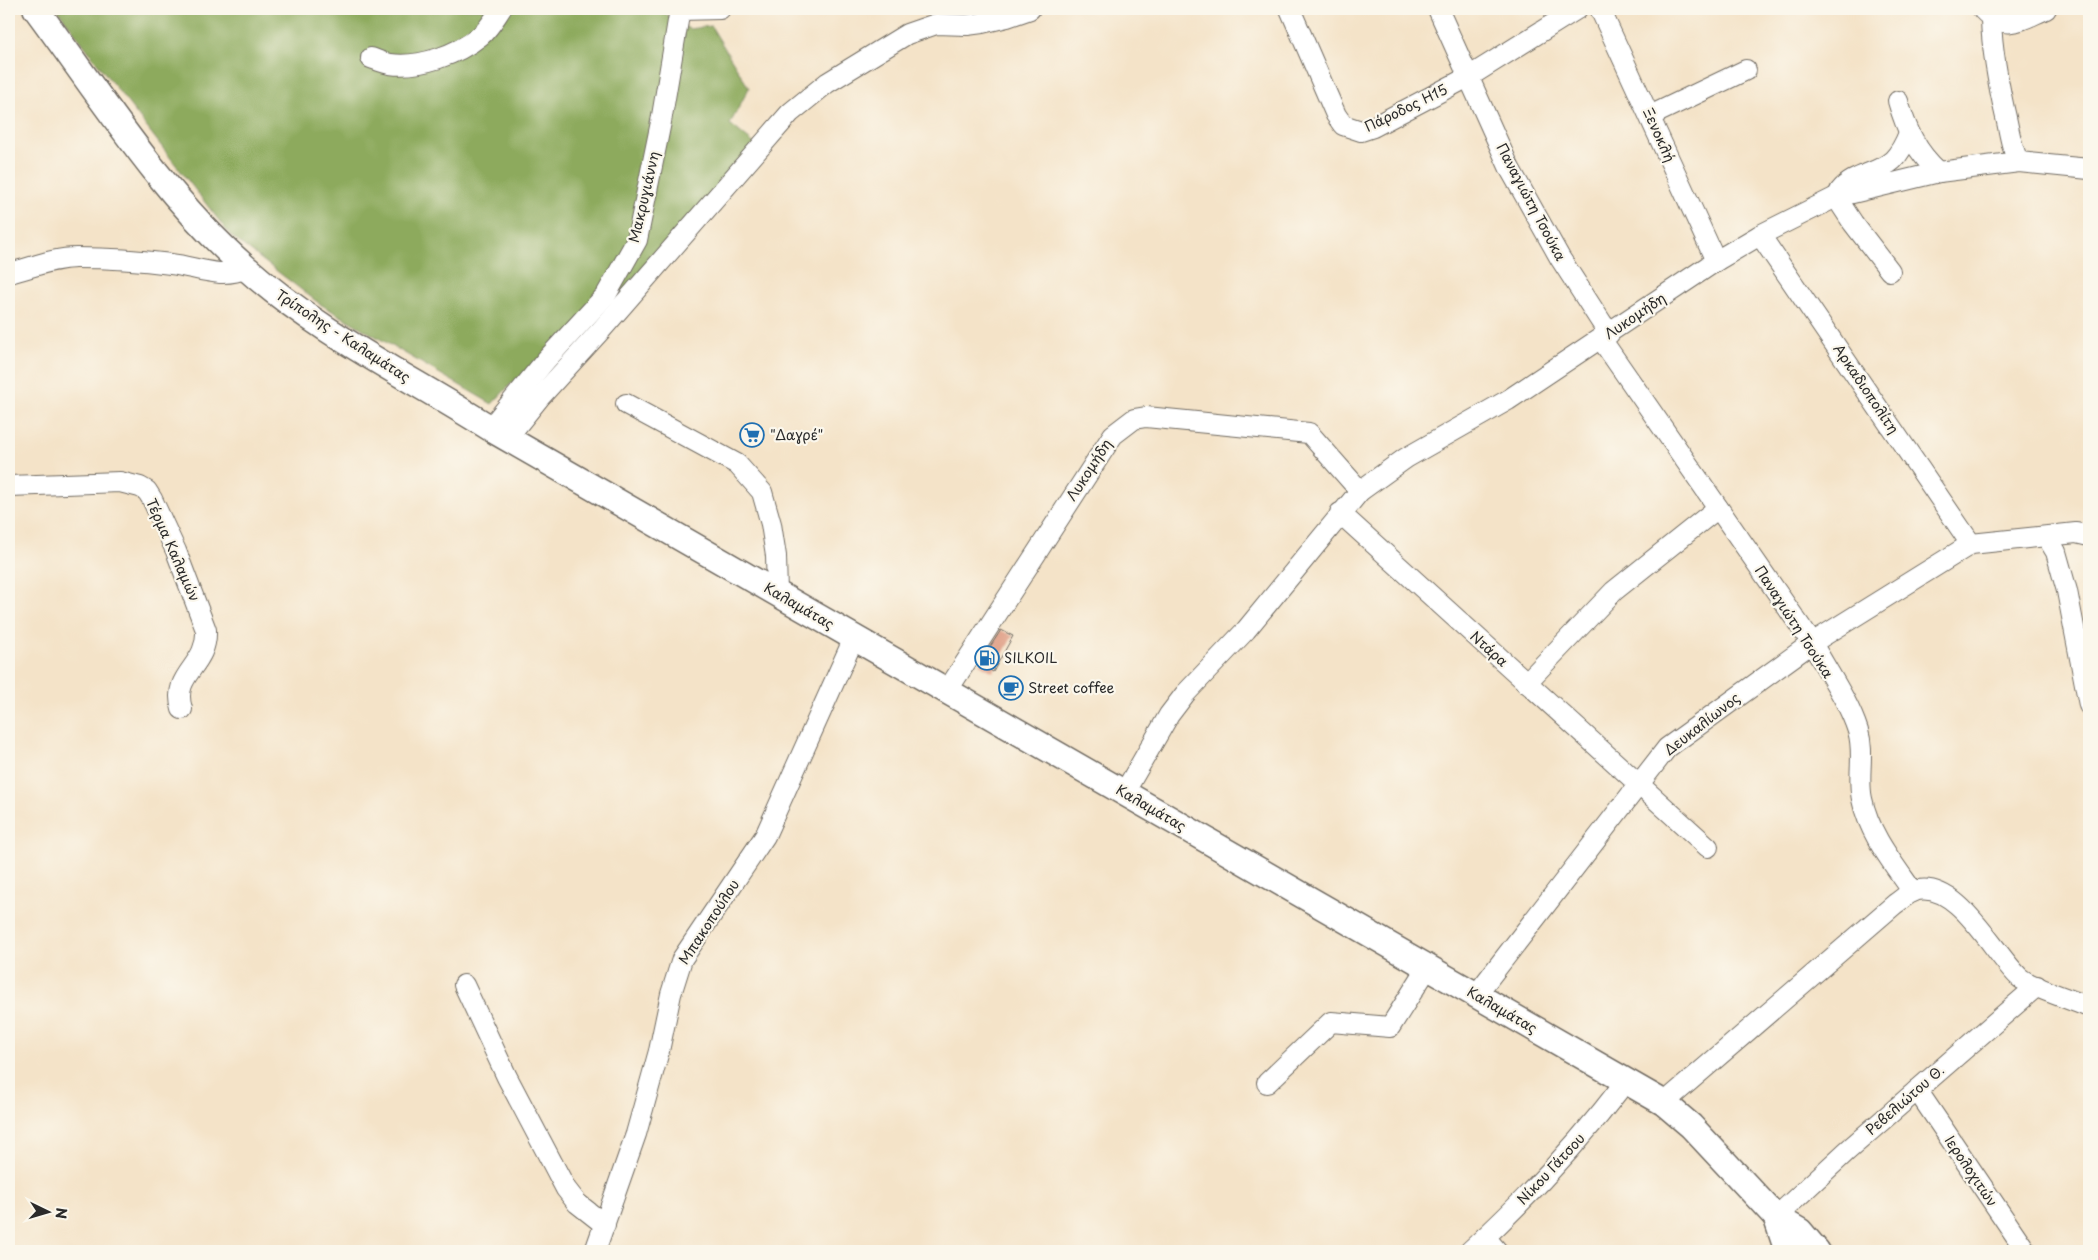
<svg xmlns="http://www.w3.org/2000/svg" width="2098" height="1260" viewBox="0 0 2098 1260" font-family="'Playpen Sans',sans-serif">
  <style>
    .forest { fill: #8daa5d; stroke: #5c6a44 }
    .building { fill: #dd967d }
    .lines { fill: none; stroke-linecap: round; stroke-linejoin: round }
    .minor-casing { stroke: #716b62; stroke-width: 22 }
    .major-casing { stroke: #716b62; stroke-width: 28 }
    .minor { stroke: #fff; stroke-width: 20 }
    .major { stroke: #fff; stroke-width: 25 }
    .labels { text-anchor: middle; stroke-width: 4.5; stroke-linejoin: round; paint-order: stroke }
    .street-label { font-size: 14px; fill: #2b2b2b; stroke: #fbf7ec }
    .poi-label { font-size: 14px; fill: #2b2b2b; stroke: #fbf7ec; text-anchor: start }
  </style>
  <rect width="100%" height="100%" fill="#fbf7ec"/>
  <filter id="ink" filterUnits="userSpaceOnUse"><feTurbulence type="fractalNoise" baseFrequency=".02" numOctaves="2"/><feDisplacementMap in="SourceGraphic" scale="10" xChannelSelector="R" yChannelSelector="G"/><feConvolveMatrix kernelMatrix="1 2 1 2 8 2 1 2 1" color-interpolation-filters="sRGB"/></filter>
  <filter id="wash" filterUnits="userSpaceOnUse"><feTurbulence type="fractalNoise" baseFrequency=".0096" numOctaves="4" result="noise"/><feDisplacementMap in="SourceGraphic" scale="20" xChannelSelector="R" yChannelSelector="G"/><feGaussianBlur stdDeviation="1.12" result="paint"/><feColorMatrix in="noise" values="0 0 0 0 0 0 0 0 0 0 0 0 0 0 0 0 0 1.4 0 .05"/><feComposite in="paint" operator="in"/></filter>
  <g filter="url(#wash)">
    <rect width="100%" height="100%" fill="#f4e3c8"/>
    <path class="forest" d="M 57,9 L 661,9 L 661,11 L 689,29 L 711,26 L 749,88 L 730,124 L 757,146 L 541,388 L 512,383 L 492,404 L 320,304 L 231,236 L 107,76 Z"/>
    <g id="blocks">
      <path class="building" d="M 1001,630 L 1013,636 L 993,672 L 979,664 Z"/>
    </g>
  </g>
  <g filter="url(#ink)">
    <use href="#blocks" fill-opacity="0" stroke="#716b62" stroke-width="1"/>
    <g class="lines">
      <g class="minor-casing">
        <g id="minor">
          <path d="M 1290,9 L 1336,115 L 1343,125 L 1361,131 L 1373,127 L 1470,76 L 1577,9"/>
          <path d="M 1438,9 L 1510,169 L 1560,258 L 1609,334"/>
          <path d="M 1600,9 L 1716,261"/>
          <path d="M 680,10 L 720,9"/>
          <path d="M 1983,10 C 2005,33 2022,19 2046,9"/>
          <path d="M 1991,19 C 1992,54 1999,88 2007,122 C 2010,136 2012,150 2019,162"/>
          <path d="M 371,58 C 377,60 384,63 390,64 C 419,68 457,55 480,36 C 489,29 495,18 501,9"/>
          <path d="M 1898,101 C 1906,129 1917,153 1939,172"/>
          <path d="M 1650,116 L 1746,70"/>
          <path d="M 1840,191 C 1853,174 1878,174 1893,160 C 1901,152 1905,143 1909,133"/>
          <path d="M 1836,197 L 1853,223 L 1890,271"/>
          <path d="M 1760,235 L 1971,544"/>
          <path d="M 9,273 C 31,268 53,258 76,258 C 107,258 140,260 171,264 C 197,267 221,280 246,268"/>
          <path d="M 1601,339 L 1812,643 C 1827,671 1848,700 1858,731 C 1865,753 1857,777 1862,799 C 1869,834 1893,863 1913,892"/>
          <path d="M 626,404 L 737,464 L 762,492 L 771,524 L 776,556 L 777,593"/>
          <path d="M 490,428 L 546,360 L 606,295 L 637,240 L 661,122 L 680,9"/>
          <path d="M 507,438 L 540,397 L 602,329 L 790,113 L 827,83 L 907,34 L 936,24 L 967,25 L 982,23 L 1007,17 L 1030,9"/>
          <path d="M 9,486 L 120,482 L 140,487 L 147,491 L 152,499 L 176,551 L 206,630 C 208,667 171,673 182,709"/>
          <path d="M 1340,513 L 1708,847"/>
          <path d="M 2047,537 L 2056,552 L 2067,591 L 2089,705"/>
          <path d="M 1526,683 L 1614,591 L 1718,508"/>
          <path d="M 947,691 L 1113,435 L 1134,419 L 1146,417 L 1309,433 L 1360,491"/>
          <path d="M 1124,793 L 1169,715 L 1185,694 L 1246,630 L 1360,491 L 1406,458 L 1508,400 L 1716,261 L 1760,235 L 1836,197 L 1939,172 L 2019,162 L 2089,169"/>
          <path d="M 464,985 L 507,1077 L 566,1189 L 577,1203 L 605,1225"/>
          <path d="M 1476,995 L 1667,748 L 1812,643 L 1971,544 L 2076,533 L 2089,536"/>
          <path d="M 1267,1083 L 1331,1022 L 1390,1027 L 1428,967"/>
          <path d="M 1917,1090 L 2026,1251"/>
          <path d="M 1664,1103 L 1895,904 C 1901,900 1907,894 1914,891 C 1957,878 1993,953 2019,977 C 2028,986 2075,1001 2089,1007"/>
          <path d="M 1776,1217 L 1847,1151 L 2037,986"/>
          <path d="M 1485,1237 L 1497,1251"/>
          <path d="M 595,1251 L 636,1134 L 659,1051 L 671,994 L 682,959 L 765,836 L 854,638"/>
          <path d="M 1470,1251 C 1528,1198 1578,1144 1626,1081"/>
        </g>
      </g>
      <g class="major-casing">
        <g id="major">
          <path d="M 36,9 C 102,98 162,194 245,267 C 321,335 414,379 498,433 L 1664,1103 L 1691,1126 L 1776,1217 L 1800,1231 L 1817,1251"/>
          <path d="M 1776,1217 L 1785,1244 L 1791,1251"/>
        </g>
      </g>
      <use href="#minor" class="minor"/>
      <use href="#major" class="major"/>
    </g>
  </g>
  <defs>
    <g id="supermarket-ring" transform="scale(1.25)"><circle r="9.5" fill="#fbf7ec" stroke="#1f6fb2" stroke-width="1.5"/><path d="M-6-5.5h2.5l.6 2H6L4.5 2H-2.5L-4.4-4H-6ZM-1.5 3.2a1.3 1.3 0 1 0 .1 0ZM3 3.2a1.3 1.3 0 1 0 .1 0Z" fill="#1f6fb2"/></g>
    <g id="fuel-ring" transform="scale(1.25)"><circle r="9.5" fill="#fbf7ec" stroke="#1f6fb2" stroke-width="1.5"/><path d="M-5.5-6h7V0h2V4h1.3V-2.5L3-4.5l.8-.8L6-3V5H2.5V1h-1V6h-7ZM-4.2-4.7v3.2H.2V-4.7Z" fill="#1f6fb2"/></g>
    <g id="cafe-ring" transform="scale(1.25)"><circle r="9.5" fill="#fbf7ec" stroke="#1f6fb2" stroke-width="1.5"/><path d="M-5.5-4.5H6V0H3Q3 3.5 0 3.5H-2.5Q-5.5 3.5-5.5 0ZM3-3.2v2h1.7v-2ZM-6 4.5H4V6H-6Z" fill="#1f6fb2"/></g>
  </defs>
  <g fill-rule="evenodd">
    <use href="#supermarket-ring" x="752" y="435"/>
    <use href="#fuel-ring" x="987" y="658"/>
    <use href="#cafe-ring" x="1011" y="688"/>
  </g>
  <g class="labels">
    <g class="street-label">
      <text transform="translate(1406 108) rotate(-26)" y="5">Πάροδος Η15</text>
      <text transform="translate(1659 135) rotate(66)" y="5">Ξενοκλή</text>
      <text transform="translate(644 197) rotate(-77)" y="5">Μακρυγιάννη</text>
      <text transform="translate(1531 202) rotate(62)" y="5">Παναγιώτη Τσούκα</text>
      <text transform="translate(1635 316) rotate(-34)" y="5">Λυκομήδη</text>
      <text transform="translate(343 336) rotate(33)" y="5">Τρίπολης - Καλαμάτας</text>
      <text transform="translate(1866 389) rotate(56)" y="5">Αρκαδιοπολίτη</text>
      <text transform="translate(1089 470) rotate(-57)" y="5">Λυκομήδη</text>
      <text transform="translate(173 550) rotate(66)" y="5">Τέρμα Καλαμών</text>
      <text transform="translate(799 606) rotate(30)" y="5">Καλαμάτας</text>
      <text transform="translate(1794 622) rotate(57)" y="5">Παναγιώτη Τσούκα</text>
      <text transform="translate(1489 649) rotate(42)" y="5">Ντάρα</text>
      <text transform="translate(1702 724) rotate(-38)" y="5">Δευκαλίωνος</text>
      <text transform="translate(1151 808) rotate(30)" y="5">Καλαμάτας</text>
      <text transform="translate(709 922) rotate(-57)" y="5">Μπακοπούλου</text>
      <text transform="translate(1502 1010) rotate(30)" y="5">Καλαμάτας</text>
      <text transform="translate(1905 1100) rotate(-41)" y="5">Ρεβελιώτου Θ.</text>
      <text transform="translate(1551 1169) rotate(-47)" y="5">Νίκου Γάτσου</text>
      <text transform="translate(1971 1171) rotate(56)" y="5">Ιερολοχιτών</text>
    </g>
    <g class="poi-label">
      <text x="770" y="440">"Δαγρέ"</text>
      <text x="1004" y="663">SILKOIL</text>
      <text x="1028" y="693">Street coffee</text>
    </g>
  </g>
  <rect width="2098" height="1260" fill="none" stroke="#fbf7ec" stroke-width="30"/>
  <g transform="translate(48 1212) rotate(95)" stroke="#fbf7ec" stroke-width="4" paint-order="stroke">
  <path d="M0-4L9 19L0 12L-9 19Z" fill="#2b2b2b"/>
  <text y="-8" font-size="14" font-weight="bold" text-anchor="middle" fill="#2b2b2b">N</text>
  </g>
</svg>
